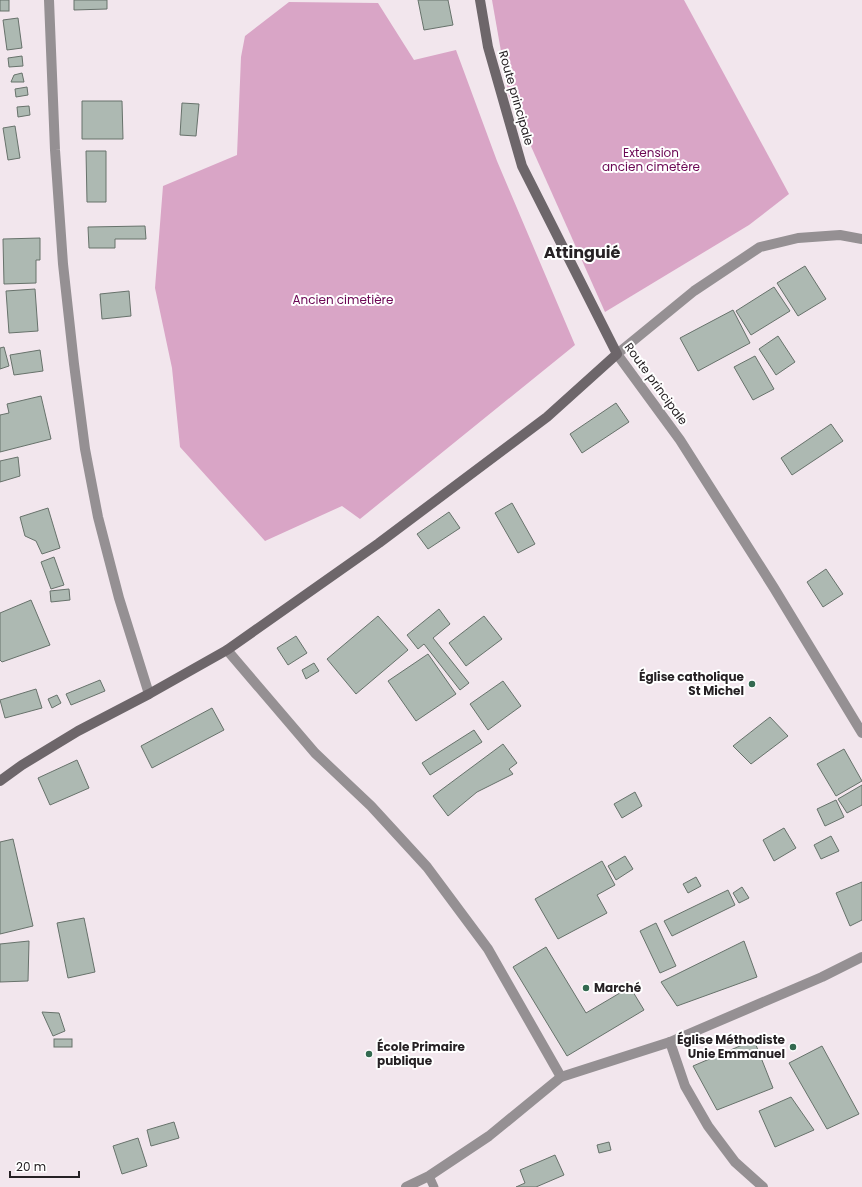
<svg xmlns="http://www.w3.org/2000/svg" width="862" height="1187" viewBox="0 0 862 1187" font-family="Poppins,sans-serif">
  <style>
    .green { fill: #d9a5c6 }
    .building { fill: #adb9b2; stroke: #67726b }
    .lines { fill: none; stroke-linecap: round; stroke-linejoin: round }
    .lane { stroke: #959093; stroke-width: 9 }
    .street { stroke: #959093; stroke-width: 10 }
    .secondary { stroke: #6d666a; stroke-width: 10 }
    .poi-dot { fill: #336950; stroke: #fff; stroke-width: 1.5 }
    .labels { text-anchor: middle; stroke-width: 4; stroke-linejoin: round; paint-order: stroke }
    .street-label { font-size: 12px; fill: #262124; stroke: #fff }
    .park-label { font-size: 12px; fill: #6b0754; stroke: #fff }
    .poi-label { font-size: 12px; font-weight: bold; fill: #262124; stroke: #fff; text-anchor: end }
    .district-label { font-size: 16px; font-weight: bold; fill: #262124; stroke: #fff }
  </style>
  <rect width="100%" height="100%" fill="#f2e6ed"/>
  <g class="green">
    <path d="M 492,0 L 684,0 L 789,194 L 749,225 L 605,312 L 509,97 Z"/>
    <path d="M 289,2 L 378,3 L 414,60 L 456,50 L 497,161 L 575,345 L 360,519 L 342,506 L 265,541 L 180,447 L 172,368 L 155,288 L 163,186 L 237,155 L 241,57 L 245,36 Z"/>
  </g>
  <g class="building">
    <rect x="0" y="0" width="9" height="11"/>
    <path d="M 74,0 L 107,0 L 107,9 L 74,10 Z"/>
    <path d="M 418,0 L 448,0 L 453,25 L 424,30 Z"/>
    <path d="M 18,18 L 22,48 L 7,50 L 3,20 Z"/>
    <path d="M 22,56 L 23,66 L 9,67 L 8,58 Z"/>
    <path d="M 22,73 L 24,82 L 11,82 L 14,75 Z"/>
    <path d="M 27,87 L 28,95 L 16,97 L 15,89 Z"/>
    <path d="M 82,101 L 122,101 L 123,139 L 82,139 Z"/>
    <path d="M 182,103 L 199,104 L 196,136 L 180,135 Z"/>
    <path d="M 29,106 L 30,115 L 18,117 L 17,107 Z"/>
    <path d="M 15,126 L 20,158 L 8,160 L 3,128 Z"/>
    <path d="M 86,151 L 106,151 L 106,202 L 87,202 Z"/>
    <path d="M 145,226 L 146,239 L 115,239 L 115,248 L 89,248 L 88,227 Z"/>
    <path d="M 40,238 L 40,260 L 36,260 L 36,283 L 4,284 L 3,239 Z"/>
    <path d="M 805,266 L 826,299 L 798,316 L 777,283 Z"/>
    <path d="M 774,287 L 790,311 L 751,335 L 736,311 Z"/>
    <path d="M 35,289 L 38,331 L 9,333 L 6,291 Z"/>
    <path d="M 129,291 L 131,316 L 102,319 L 100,294 Z"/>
    <path d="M 733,310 L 750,343 L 698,371 L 680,338 Z"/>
    <path d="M 778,336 L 795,362 L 776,375 L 759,349 Z"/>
    <path d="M 4,347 L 9,366 L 0,369 L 0,348 Z"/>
    <path d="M 40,350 L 43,371 L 14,375 L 10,355 Z"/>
    <path d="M 755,356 L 774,389 L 753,400 L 734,367 Z"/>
    <path d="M 41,396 L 51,439 L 0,452 L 0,415 L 9,413 L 7,404 Z"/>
    <path d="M 616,403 L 629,422 L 582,453 L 570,434 Z"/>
    <path d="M 831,424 L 843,441 L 792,475 L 781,458 Z"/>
    <path d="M 18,457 L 20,476 L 0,482 L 0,461 Z"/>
    <path d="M 512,503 L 535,544 L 518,553 L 495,513 Z"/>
    <path d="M 48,508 L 60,548 L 42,554 L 36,541 L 25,536 L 20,517 Z"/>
    <path d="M 449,512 L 460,528 L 428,549 L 417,534 Z"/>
    <path d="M 54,557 L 64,585 L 51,589 L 41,562 Z"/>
    <path d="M 826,569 L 843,594 L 823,607 L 807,582 Z"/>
    <path d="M 69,589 L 70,600 L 51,602 L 50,591 Z"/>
    <path d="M 31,600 L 50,645 L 2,662 L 0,660 L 0,613 Z"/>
    <path d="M 439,609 L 450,624 L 433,638 L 469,683 L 460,690 L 424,644 L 418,649 L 407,635 Z"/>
    <path d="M 378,616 L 408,650 L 356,694 L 327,659 Z"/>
    <path d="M 484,616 L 502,639 L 466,666 L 449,643 Z"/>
    <path d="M 296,636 L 307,653 L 288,665 L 277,648 Z"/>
    <path d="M 428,654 L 456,694 L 416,721 L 388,681 Z"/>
    <path d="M 314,663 L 319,671 L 306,679 L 302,670 Z"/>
    <path d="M 100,680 L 105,691 L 71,705 L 66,694 Z"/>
    <path d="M 503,681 L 521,706 L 488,730 L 470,704 Z"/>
    <path d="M 36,689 L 42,708 L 5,718 L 0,700 Z"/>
    <path d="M 57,695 L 61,703 L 52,708 L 48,699 Z"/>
    <path d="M 212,708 L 224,730 L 152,768 L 141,746 Z"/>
    <path d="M 770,717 L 788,736 L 751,764 L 733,746 Z"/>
    <path d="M 474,730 L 482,742 L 430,775 L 422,763 Z"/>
    <path d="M 503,744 L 517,763 L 509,769 L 513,774 L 477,792 L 448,816 L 433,796 Z"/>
    <path d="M 844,749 L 862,781 L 836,796 L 817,764 Z"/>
    <path d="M 77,760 L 89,788 L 50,805 L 38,778 Z"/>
    <path d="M 862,785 L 862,805 L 847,813 L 838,799 Z"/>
    <path d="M 635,792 L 642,806 L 622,818 L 614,804 Z"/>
    <path d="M 836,800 L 844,817 L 825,826 L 817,809 Z"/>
    <path d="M 784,828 L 796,848 L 774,861 L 763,840 Z"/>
    <path d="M 831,836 L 839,851 L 821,859 L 814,845 Z"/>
    <path d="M 13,839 L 33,926 L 0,934 L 0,842 Z"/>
    <path d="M 625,856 L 633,869 L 616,880 L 608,866 Z"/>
    <path d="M 602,861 L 615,885 L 597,895 L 607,913 L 558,939 L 535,899 Z"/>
    <path d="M 696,877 L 701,886 L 688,893 L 683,884 Z"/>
    <path d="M 862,882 L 862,920 L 850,926 L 836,893 Z"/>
    <path d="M 742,887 L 749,898 L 739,903 L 733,893 Z"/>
    <path d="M 728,890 L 735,905 L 672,936 L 664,921 Z"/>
    <path d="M 84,918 L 95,972 L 68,978 L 57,923 Z"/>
    <path d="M 656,923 L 676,966 L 660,973 L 640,931 Z"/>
    <path d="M 29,941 L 28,981 L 0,982 L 0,944 Z"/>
    <path d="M 744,941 L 757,977 L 677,1006 L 661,982 Z"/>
    <path d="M 546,947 L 586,1013 L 630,987 L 644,1010 L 567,1056 L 513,967 Z"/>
    <path d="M 42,1012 L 59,1013 L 65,1031 L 53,1036 Z"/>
    <rect x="54" y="1039" width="18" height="8"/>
    <path d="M 754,1040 L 773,1088 L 717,1110 L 693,1066 Z"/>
    <path d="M 822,1046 L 859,1114 L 827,1129 L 789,1063 Z"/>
    <path d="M 791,1097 L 814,1130 L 775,1147 L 759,1111 Z"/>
    <path d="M 174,1122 L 179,1138 L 151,1146 L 147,1130 Z"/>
    <path d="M 138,1138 L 147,1166 L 122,1174 L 113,1146 Z"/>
    <path d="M 609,1142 L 611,1150 L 599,1153 L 597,1145 Z"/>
    <path d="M 555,1155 L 564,1175 L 536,1187 L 516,1187 L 525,1183 L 520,1170 Z"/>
  </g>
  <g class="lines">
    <path class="lane" d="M 429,1176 L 434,1187"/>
    <g class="street">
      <path d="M 49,0 L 55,150 L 63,264 L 74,364 L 85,449 L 98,517 L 119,598 L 149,694"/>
      <path d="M 862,239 L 840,235 L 798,238 L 760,247 L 694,291 L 617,354 L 680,440 L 774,588 L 862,733"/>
      <path d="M 227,650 L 315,753 L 371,806 L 427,867 L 488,949 L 561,1077"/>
      <path d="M 670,1042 L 685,1086 L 708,1126 L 735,1162 L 763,1187"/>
      <path d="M 406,1187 L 429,1176 L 489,1136 L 561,1077 L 670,1042 L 822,977 L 862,957"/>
    </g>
    <path class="secondary" d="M 0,781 L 22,765 L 78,731 L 149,694 L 227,650 L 379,543 L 547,417 L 617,354 L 522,166 L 488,47 L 480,0"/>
  </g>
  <g class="poi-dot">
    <circle cx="752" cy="684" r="4"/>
    <circle cx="586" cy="988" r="4"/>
    <circle cx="793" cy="1047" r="4"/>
    <circle cx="369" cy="1054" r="4"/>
  </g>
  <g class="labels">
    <g class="street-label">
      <text transform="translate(516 98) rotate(74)" y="4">Route principale</text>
      <text transform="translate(656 384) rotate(54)" y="4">Route principale</text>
    </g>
    <g class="park-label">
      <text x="651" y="157">Extension<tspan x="651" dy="14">ancien cimetère</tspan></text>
      <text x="343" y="304">Ancien cimetière</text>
    </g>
    <g class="poi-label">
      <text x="744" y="681">Église catholique<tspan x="744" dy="14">St Michel</tspan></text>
      <text x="594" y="992" text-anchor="start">Marché</text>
      <text x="785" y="1044">Église Méthodiste<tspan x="785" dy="14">Unie Emmanuel</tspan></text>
      <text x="377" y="1051" text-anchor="start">École Primaire<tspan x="377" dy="14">publique</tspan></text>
    </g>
    <g class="district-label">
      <text x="582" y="258">Attinguié</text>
    </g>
  </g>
  <path d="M10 1171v6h69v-6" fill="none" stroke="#262124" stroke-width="2"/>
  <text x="16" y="1171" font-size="12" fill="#262124" stroke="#ffffff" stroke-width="3" paint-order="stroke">20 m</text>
</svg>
